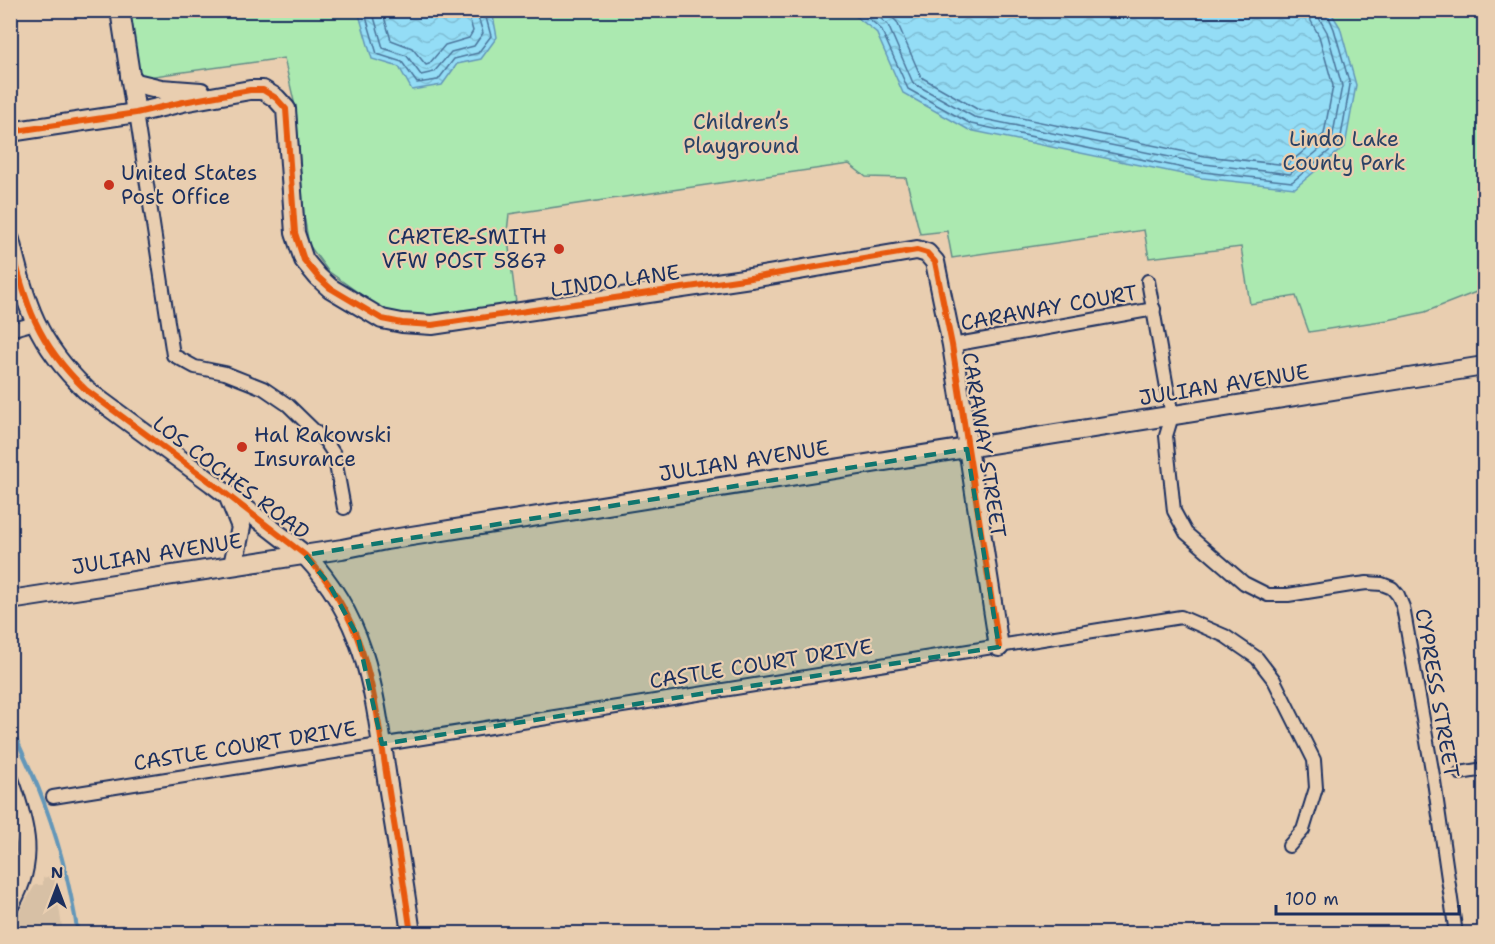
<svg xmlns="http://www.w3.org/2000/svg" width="1495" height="944" viewBox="0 0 1495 944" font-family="'Shantell Sans',sans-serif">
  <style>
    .built { fill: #d7c0a5 }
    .green { fill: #abe9b0; stroke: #638c87; stroke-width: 1.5 }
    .water { fill: url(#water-waves); stroke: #6497b9; stroke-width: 1.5 }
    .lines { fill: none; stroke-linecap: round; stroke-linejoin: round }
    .shore { stroke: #4b759b; stroke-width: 1.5 }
    .stream { stroke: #6497b9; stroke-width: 4 }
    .street-casing { stroke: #1b2f5e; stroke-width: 16 }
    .secondary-casing { stroke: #1b2f5e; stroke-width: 22 }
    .street { stroke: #e9ceb0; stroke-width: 12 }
    .secondary { stroke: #e9ceb0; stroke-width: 18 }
    .cycleway-casing { stroke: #e9ceb0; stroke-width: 10 }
    .cycleway { stroke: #e8590c; stroke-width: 6 }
    .marked { fill: #0f766e; fill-opacity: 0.2; stroke: #0f766e; stroke-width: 4.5; stroke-dasharray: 12 8; stroke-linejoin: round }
    .poi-dot { fill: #c8321e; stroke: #e9ceb0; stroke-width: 2 }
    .labels { text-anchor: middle; stroke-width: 4.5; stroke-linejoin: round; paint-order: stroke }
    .park-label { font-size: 21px; fill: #294266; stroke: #e9ceb0 }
    .poi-label { font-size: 21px; fill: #1b2f5e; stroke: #e9ceb0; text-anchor: start }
    .street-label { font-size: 21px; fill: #1b2f5e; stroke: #e9ceb0 }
  </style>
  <defs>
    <pattern id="water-waves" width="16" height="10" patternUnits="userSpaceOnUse" patternTransform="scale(1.5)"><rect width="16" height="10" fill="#94ddf6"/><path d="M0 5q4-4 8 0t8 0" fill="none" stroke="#7fbed5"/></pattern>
  </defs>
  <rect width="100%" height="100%" fill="#e9ceb0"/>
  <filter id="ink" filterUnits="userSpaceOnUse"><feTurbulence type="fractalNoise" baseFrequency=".0167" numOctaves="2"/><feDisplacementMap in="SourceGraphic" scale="12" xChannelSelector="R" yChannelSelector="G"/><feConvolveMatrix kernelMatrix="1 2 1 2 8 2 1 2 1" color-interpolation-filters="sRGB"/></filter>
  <g filter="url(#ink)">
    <path class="built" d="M 54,875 L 63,933 L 11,933 L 11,926 L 35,885 L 43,885 L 43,878 Z"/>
    <path class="green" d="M 129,11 L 1484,11 L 1484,289 L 1425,312 L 1388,320 L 1309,332 L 1296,296 L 1250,304 L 1241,247 L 1149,258 L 1144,230 L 952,258 L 947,231 L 920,234 L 906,178 L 866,177 L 849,164 L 509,214 L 507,232 L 516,303 L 436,317 L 409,318 L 384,311 L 328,271 L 309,245 L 304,216 L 296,110 L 284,58 L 140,78 Z"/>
    <g class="water">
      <path d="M 358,11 L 488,11 L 493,16 L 497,37 L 481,59 L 457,64 L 442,85 L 412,90 L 399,67 L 372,59 Z"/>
      <path d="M 849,11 L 1330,11 L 1340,27 L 1356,85 L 1345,146 L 1295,188 L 1202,178 L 969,130 L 903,93 L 876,32 Z"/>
    </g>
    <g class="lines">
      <g class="shore">
        <path d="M 364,10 L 377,54 L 402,62 L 417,83 L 438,80 L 454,59 L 478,53 L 491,36 L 484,10"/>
        <path d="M 372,10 L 383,48 L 407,56 L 421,75 L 434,72 L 451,52 L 474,46 L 483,33 L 476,10"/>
        <path d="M 382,10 L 391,40 L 412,48 L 426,65 L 429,64 L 445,45 L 469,38 L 473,31 L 467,10"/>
        <path d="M 859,10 L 881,29 L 908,89 L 971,124 L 1203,172 L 1292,182 L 1340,142 L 1350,85 L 1334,29 L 1326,10"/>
        <path d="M 871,10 L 888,25 L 913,83 L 974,117 L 1204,164 L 1290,174 L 1332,139 L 1342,86 L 1327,32 L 1319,18 L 1318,10"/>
        <path d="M 885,10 L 897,22 L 921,77 L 977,109 L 1205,156 L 1287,165 L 1324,134 L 1333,86 L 1319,36 L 1311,21 L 1309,10"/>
      </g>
      <path class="stream" d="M 10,724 C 19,746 29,766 38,787 C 57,834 70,884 78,934"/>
      <g class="street-casing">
        <g id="street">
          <path d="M 136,113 L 173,355 L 195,367 L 225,373 L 263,388 L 288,405 L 326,442 L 334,454 L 344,508"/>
          <path d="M 1148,281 L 1172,416 L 1166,436 L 1174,511 L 1186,533 L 1244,583 L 1268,595 L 1288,595 L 1351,585 L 1367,583 L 1382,584 L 1392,588 L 1398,595 L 1403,607 L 1434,781 L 1456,934"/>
          <path d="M 10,330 L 35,323"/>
          <path d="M 952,345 L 1154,309"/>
          <path d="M 1460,773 L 1484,769"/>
          <path d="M 53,797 L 1181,617 L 1225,636 L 1257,658 L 1274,680 L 1314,760 L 1316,788 L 1303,830 L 1289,846"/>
        </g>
      </g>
      <g class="secondary-casing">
        <g id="secondary">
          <path d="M 120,10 L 136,113"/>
          <path d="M 130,76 L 136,83 L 161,89 L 201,92"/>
          <path d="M 10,132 L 136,113 L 183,102 L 250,90 L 263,90 L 276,98 L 286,109 L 295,233 L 304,260 L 318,277 L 330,288 L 382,319 L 402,323 L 432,325 L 757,277 L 917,250 L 927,253 L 935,262 L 952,345 L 999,647"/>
          <path d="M 10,240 C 26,305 36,342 86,390 L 212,483 L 305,555 C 368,622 374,692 387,779 C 395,830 404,882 411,934"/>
          <path d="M 228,495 L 241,527 L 233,565"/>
          <path d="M 10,600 L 342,549 L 386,540 L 1484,366"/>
          <path d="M 10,782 C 26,827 35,861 10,904"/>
        </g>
      </g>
      <use href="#street" class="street"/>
      <use href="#secondary" class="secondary"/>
      <g class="cycleway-casing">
        <g id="cycleway">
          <path d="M 10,132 L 136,113 L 183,102 L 250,90 L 263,90 L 276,98 L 286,109 L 295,233 L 304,260 L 318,277 L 330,288 L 382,319 L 402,323 L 432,325 L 757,277 L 917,250 L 927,253 L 935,262 L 952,345 L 999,647"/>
          <path d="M 10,240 C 26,305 36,342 86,390 L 212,483 L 305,555 C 368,622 374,692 387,779 C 395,830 404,882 411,934"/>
        </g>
      </g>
      <use href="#cycleway" class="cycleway"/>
    </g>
  </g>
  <path class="marked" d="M 967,449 L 999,647 L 382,744 L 358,637 L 329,584 L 305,555 Z"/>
  <g class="poi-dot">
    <circle cx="109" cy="185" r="6"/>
    <circle cx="559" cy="249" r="6"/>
    <circle cx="242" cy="447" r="6"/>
  </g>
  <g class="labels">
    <g class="park-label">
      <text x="741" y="129">Children’s<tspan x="741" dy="24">Playground</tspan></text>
      <text x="1344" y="146">Lindo Lake<tspan x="1344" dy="24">County Park</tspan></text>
    </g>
    <g class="poi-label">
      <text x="121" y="180">United States<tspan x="121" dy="24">Post Office</tspan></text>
      <text x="547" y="244" text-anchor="end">CARTER-SMITH<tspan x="547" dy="24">VFW POST 5867</tspan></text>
      <text x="254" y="442">Hal Rakowski<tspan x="254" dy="24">Insurance</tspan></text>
    </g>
    <g class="street-label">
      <text transform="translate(615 281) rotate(-8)" y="7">LINDO LANE</text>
      <text transform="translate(1049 308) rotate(-10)" y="7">CARAWAY COURT</text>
      <text transform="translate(1224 385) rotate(-9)" y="7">JULIAN AVENUE</text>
      <text transform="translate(984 445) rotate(81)" y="7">CARAWAY STREET</text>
      <text transform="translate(744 461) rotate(-9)" y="7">JULIAN AVENUE</text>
      <text transform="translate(231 478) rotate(37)" y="7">LOS COCHES ROAD</text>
      <text transform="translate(157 554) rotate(-9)" y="7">JULIAN AVENUE</text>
      <text transform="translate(761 664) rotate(-9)" y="7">CASTLE COURT DRIVE</text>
      <text transform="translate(1437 693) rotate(80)" y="7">CYPRESS STREET</text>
      <text transform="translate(245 746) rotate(-9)" y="7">CASTLE COURT DRIVE</text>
    </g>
  </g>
  <rect width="1495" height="944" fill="none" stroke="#e9ceb0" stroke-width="36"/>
  <rect x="18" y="18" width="1459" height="908" fill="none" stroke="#1b2f5e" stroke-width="2" filter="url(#ink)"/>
  <g transform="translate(57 887)" stroke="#e9ceb0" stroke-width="4.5" paint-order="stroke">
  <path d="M0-4.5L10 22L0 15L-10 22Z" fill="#1b2f5e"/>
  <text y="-9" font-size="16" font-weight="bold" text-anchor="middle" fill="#1b2f5e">N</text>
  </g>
  <path d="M1276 905v9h183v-9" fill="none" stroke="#1b2f5e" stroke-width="3"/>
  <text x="1285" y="905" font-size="18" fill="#1b2f5e" stroke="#e9ceb0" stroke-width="4.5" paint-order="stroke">100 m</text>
</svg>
